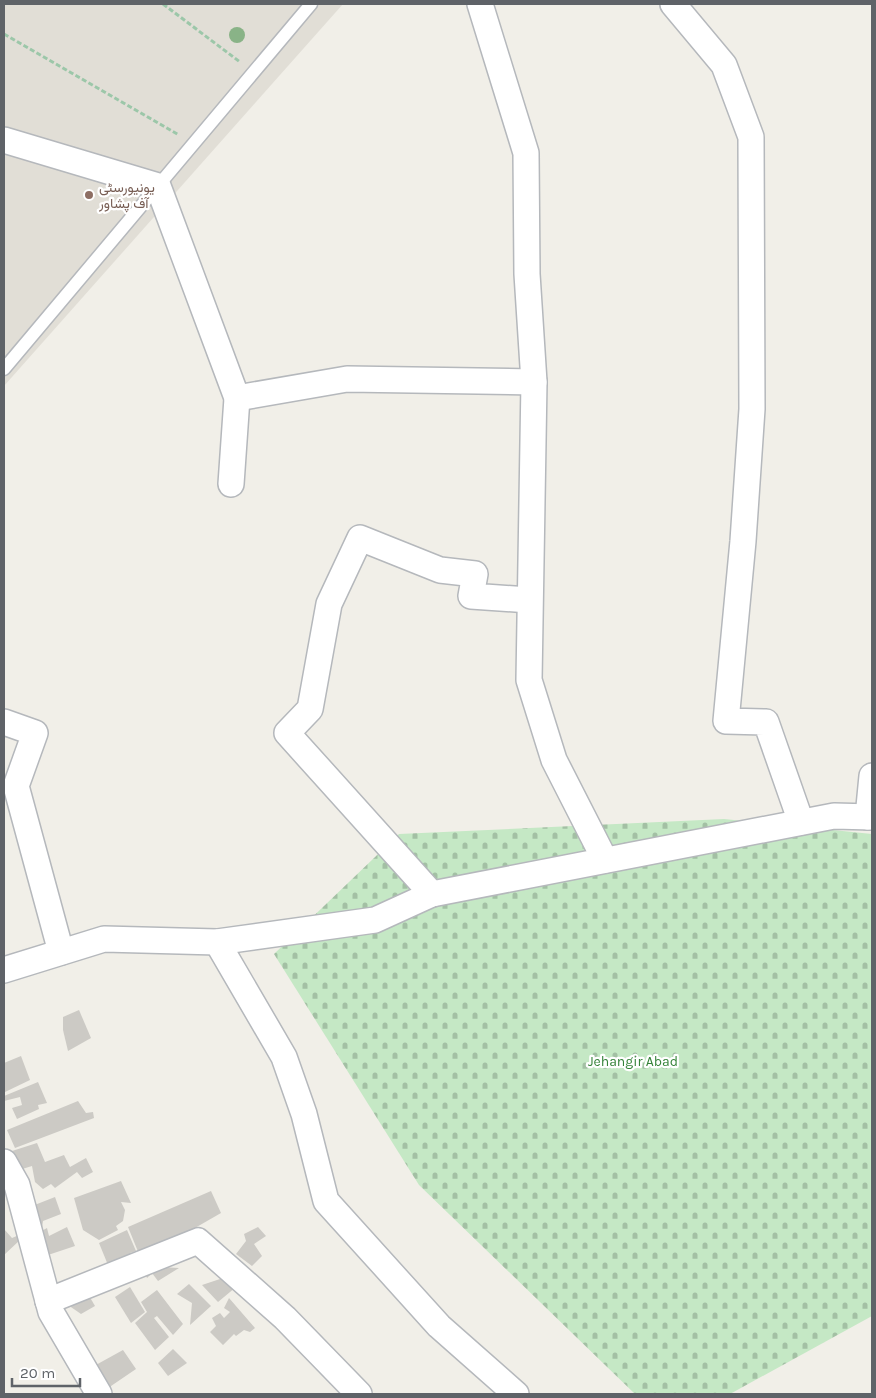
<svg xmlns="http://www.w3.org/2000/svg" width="876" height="1398" viewBox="0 0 876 1398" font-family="Karla,Vazirmatn,sans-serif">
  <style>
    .education { fill: #e1ded6 }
    .cemetery { fill: url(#cemetery-stones) }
    .building { fill: #cccac5 }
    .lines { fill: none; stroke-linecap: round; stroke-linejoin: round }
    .lane-casing { stroke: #b5b8bc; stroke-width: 15 }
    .street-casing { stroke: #b5b8bc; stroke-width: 28 }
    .path { stroke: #9cc7a9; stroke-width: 3; stroke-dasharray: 5 2.5; stroke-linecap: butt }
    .lane { stroke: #fff; stroke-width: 12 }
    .street { stroke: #fff; stroke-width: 25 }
    .tree { fill: #89b387 }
    .education-dot { fill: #8d6e63; stroke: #fff; stroke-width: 2 }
    .labels { text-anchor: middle; stroke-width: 4.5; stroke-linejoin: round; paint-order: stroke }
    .education-label { font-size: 14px; fill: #785e54; stroke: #fff; text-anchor: start }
    .park-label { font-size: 14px; fill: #348238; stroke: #fff }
  </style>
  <defs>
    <pattern id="cemetery-stones" width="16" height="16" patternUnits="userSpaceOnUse" patternTransform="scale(1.25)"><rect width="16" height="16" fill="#c5e8c5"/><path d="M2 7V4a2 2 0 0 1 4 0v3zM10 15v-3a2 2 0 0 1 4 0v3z" fill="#a3c0a4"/></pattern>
  </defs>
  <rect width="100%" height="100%" fill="#f1efe8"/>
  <path class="education" d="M 4,4 L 343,4 L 4,386 Z"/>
  <path class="cemetery" d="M 724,819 L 872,834 L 872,1316 L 730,1394 L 635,1394 L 419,1185 L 274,954 L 399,834 Z"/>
  <g class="building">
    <path d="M 79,1010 L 91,1038 L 68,1051 L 63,1030 L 63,1017 Z"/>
    <path d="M 21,1056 L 30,1080 L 5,1092 L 4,1063 Z"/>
    <path d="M 38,1082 L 47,1103 L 38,1105 L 39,1109 L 17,1119 L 12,1108 L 22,1105 L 20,1097 L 4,1101 L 4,1096 Z"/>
    <path d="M 78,1101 L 86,1113 L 93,1112 L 94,1118 L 15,1148 L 7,1130 Z"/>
    <path d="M 37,1143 L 45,1162 L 64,1155 L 70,1167 L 86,1158 L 93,1172 L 82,1178 L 77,1172 L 55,1188 L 51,1184 L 43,1189 L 35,1182 L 32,1166 L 19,1170 L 12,1151 Z"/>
    <path d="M 121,1181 L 131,1203 L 121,1202 L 125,1210 L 123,1221 L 116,1226 L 118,1230 L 99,1240 L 83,1230 L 74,1198 Z"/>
    <path d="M 211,1191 L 221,1213 L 141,1259 L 128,1227 Z"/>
    <path d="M 55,1197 L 61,1214 L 43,1221 L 42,1228 L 35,1230 L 27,1208 Z"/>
    <path d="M 67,1227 L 75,1246 L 48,1255 L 38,1233 L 47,1228 L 49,1236 Z"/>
    <path d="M 258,1227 L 266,1236 L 254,1244 L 262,1256 L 252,1266 L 236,1254 L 246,1241 L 244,1234 Z"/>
    <path d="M 4,1229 L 12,1238 L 19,1235 L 20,1240 L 4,1255 Z"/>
    <path d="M 127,1230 L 136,1251 L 130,1253 L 130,1260 L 108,1265 L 99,1243 Z"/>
    <path d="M 142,1266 L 179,1268 L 158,1281 L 152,1273 L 147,1278 Z"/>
    <path d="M 229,1272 L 242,1282 L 218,1302 L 202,1285 L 220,1279 Z"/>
    <path d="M 189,1284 L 211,1306 L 190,1325 L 192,1303 L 177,1294 Z"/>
    <path d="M 84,1287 L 95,1306 L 81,1314 L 68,1305 Z"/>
    <path d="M 130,1287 L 145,1312 L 131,1323 L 115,1297 Z"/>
    <path d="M 157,1290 L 183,1324 L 173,1335 L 157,1316 L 154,1318 L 169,1337 L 155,1350 L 135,1323 L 147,1312 L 141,1302 Z"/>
    <path d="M 229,1298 L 255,1328 L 250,1332 L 244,1330 L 236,1336 L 234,1334 L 223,1345 L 210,1332 L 216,1326 L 212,1318 L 220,1313 L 224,1318 L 230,1312 L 224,1308 Z"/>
    <path d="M 173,1349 L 187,1363 L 168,1376 L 158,1363 Z"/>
    <path d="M 123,1350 L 136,1369 L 111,1386 L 111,1394 L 94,1366 Z"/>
  </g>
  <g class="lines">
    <g class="lane-casing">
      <path id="lane" d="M 4,369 L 311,4"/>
    </g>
    <g class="street-casing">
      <g id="street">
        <path d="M 480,4 L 526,153 L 527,274 L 534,382 L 529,680 L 554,760 L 605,860"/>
        <path d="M 673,4 L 724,65 L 751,137 L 752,409 L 743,541 L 726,721 L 766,722 L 801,822"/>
        <path d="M 4,140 L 158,186 L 237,398 L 231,484"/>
        <path d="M 237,398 L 347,379 L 534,382"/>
        <path d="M 4,722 L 35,733 L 16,786 L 61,952"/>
        <path d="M 868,817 L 872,776"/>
        <path d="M 432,894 L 287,733 L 310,709 L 329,604 L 360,538 L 440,570 L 475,574 L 471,596 L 529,600"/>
        <path d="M 217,942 L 284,1057 L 304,1114 L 326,1201 L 439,1326 L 516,1394"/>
        <path d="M 4,970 L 104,939 L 217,942 L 375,920 L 432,894 L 834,816 L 872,817"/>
        <path d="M 4,1162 L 17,1185 L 51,1312 L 99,1394"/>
        <path d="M 48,1301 L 198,1241 L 285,1318 L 359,1394"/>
      </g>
    </g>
    <g class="path">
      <path d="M 163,4 L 240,62"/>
      <path d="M 4,34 L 179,135"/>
    </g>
    <use href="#lane" class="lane"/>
    <use href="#street" class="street"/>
  </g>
  <circle class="tree" cx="237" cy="35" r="8"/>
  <circle class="education-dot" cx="89" cy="195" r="5"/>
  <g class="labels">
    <g class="education-label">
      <text x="99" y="192">یونیورسٹی<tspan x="99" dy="16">آف پشاور</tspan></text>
    </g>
    <g class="park-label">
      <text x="633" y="1066">Jehangir Abad</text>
    </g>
  </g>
  <rect width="876" height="1398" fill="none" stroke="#5f6368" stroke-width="10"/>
  <path d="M12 1378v8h68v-8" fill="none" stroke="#5f6368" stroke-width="2.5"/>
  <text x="20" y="1378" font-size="15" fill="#5f6368" stroke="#ffffff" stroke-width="4" paint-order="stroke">20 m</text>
</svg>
